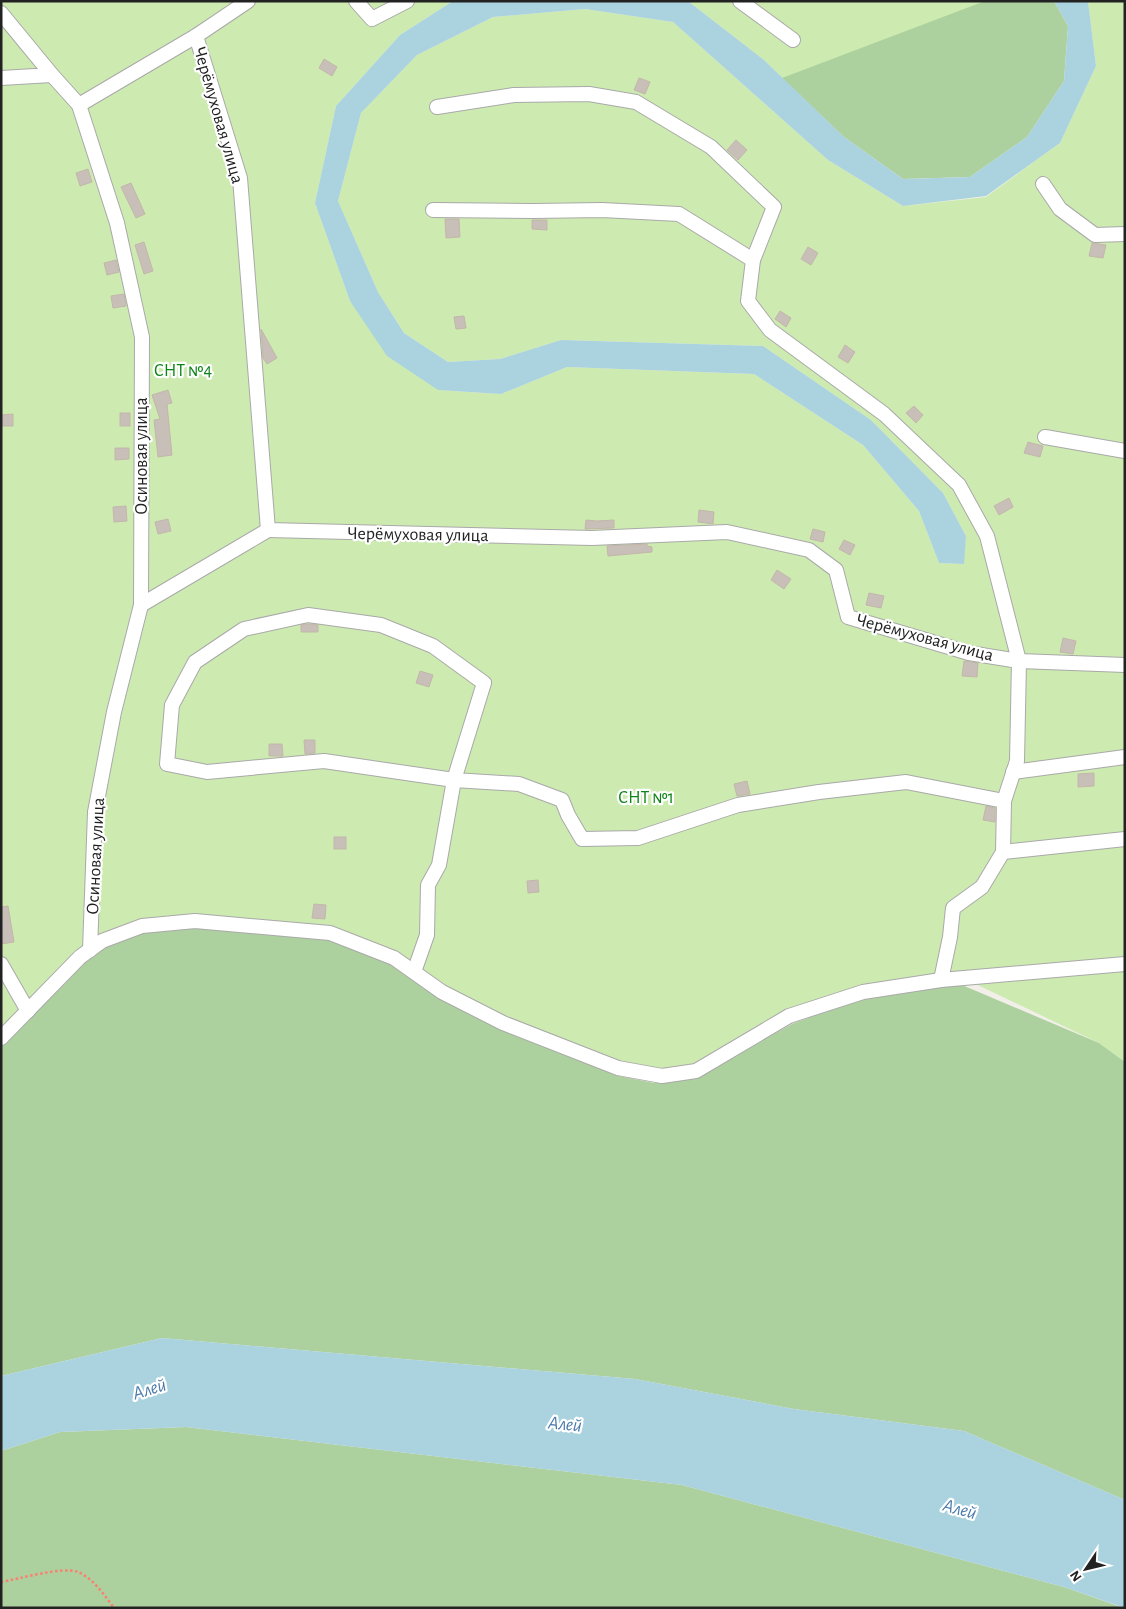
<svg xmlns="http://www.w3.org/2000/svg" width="1126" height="1609" viewBox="0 0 1126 1609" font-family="'Alegreya Sans',sans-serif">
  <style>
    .grass { fill: #cdebb0 }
    .forest { fill: #add19e }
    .water { fill: #aad3df }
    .building { fill: #c7bfb8; stroke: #c4b6ab }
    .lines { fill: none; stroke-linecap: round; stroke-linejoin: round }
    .minor-casing { stroke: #a9a9a9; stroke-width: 16 }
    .path { stroke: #fa8072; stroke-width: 2.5; stroke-dasharray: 2.5 2.5; stroke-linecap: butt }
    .minor { stroke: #fff; stroke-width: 14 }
    .labels { text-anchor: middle; stroke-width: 4.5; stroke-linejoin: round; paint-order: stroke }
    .street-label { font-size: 18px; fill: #222; stroke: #fff }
    .park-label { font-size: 18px; fill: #0c8416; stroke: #fff }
    .water-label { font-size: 19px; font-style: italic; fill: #4a7aab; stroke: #fff }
  </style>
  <rect width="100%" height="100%" fill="#f2efe9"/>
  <g class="grass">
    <path d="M 1,1 L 453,1 L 400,35 L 336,106 L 315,203 L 350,301 L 438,390 L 501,394 L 567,367 L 754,374 L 863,445 L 919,511 L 939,563 L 963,564 L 966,536 L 943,493 L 871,420 L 763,346 L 561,340 L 500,359 L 448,362 L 404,333 L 378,292 L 338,201 L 361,113 L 417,55 L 493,17 L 585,9 L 673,22 L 828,160 L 903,206 L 986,197 L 1060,143 L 1096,66 L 1088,1 L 1125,1 L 1125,1062 L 1099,1043 L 963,978 L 941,980 L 789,1016 L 696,1071 L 655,1072 L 619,1065 L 1,1038 Z"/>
    <path d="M 688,1 L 1054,1 L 844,137 L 764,60 Z"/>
  </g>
  <g class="forest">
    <path d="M 985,1 L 1054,1 L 1068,26 L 1064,81 L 1027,137 L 970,177 L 903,179 L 844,137 L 782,78 Z"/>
    <path d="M 195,921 L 330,933 L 394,958 L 503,1023 L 614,1075 L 654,1083 L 694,1078 L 794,1023 L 863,999 L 946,986 L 962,985 L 1099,1043 L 1125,1062 L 1125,1500 L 964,1431 L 794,1409 L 635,1379 L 162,1338 L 1,1376 L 1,1038 L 102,941 Z"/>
    <path d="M 186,1427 L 682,1485 L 1064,1587 L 1124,1608 L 1,1608 L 1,1451 L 60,1432 Z"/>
  </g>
  <g class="water">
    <path d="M 453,1 L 688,1 L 764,60 L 844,137 L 903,179 L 970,177 L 1027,137 L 1064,81 L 1068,26 L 1054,1 L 1088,1 L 1096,66 L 1060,143 L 986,196 L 903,206 L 828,160 L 673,22 L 585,9 L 493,17 L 417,55 L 361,113 L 338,201 L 378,292 L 404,333 L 448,362 L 500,359 L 561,340 L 763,346 L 871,420 L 943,493 L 966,536 L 964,564 L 939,563 L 919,511 L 863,445 L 754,374 L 567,367 L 501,394 L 438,390 L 387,356 L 350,301 L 315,203 L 336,106 L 400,35 Z"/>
    <path d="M 162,1338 L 635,1379 L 794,1409 L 964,1431 L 1125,1500 L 1125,1608 L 1064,1587 L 682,1485 L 186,1427 L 60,1432 L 1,1451 L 1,1376 Z"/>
  </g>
  <g class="building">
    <path d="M 324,59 L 337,67 L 332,76 L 319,68 Z"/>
    <path d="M 639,78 L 650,82 L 645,94 L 634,90 Z"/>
    <path d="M 736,140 L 747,150 L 738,160 L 727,150 Z"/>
    <path d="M 88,169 L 92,182 L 80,186 L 76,173 Z"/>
    <path d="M 131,183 L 145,214 L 136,218 L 121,187 Z"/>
    <path d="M 445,219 L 459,219 L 460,237 L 446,238 Z"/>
    <path d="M 532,220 L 547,220 L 547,230 L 532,229 Z"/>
    <path d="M 144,242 L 153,271 L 144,274 L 135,245 Z"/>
    <path d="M 1092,243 L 1106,245 L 1103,258 L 1089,256 Z"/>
    <path d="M 808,247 L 818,253 L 811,265 L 801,259 Z"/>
    <path d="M 116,260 L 119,272 L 107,275 L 104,263 Z"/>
    <path d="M 124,294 L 126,306 L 113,308 L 111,296 Z"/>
    <path d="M 780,311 L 791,318 L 786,327 L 775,319 Z"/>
    <path d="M 464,316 L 466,328 L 456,329 L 454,317 Z"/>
    <path d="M 261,329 L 277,358 L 267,364 L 263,358 Z"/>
    <path d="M 845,345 L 855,352 L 848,363 L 838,357 Z"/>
    <path d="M 168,390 L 172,403 L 167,404 L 172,455 L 158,457 L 154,420 L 160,419 L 152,395 Z"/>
    <path d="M 914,406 L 923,415 L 916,423 L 906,413 Z"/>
    <rect x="120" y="413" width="10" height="13"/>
    <path d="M 13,414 L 13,426 L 1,426 L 1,415 Z"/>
    <path d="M 1028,442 L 1043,446 L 1040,457 L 1024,453 Z"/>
    <path d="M 115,448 L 129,448 L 129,459 L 115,460 Z"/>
    <path d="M 1009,498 L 1013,507 L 999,515 L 994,506 Z"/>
    <path d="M 126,506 L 127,521 L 114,522 L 113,507 Z"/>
    <path d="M 699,510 L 714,512 L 713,524 L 698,522 Z"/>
    <path d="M 168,519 L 171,531 L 158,534 L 155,522 Z"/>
    <path d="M 586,520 L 597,521 L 614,520 L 614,528 L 585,529 Z"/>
    <path d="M 813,529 L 825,532 L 823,542 L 810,539 Z"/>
    <path d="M 844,540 L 855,545 L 850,555 L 839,549 Z"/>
    <path d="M 647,544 L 647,546 L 652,547 L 652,552 L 608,556 L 607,546 Z"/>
    <path d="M 777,570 L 791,579 L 784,589 L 771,580 Z"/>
    <path d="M 869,593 L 884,596 L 881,608 L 866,605 Z"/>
    <path d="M 308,624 L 318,625 L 318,632 L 301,632 L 301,625 Z"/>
    <path d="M 1063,638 L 1076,641 L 1073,654 L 1060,652 Z"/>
    <path d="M 964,661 L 978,663 L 977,677 L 962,676 Z"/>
    <path d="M 420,671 L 433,675 L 429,687 L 416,683 Z"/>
    <path d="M 304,740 L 315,740 L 315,753 L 305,754 Z"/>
    <path d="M 269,744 L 282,744 L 283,756 L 269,756 Z"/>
    <path d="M 1094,773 L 1094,786 L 1078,787 L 1078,774 Z"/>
    <path d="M 747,781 L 750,794 L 737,796 L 734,784 Z"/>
    <path d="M 986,806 L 995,808 L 995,822 L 983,820 Z"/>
    <rect x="334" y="837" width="12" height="12"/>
    <path d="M 538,880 L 539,892 L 528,893 L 527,881 Z"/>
    <path d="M 314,904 L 326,905 L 325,919 L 312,918 Z"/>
    <path d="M 8,906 L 14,942 L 1,944 L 1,907 Z"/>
  </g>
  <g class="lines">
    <g class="minor-casing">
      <g id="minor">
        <path d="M 356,1 L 372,19 L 407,1"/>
        <path d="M 740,1 L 793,40"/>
        <path d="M 1,13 L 52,75 L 1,78"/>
        <path d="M 196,36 L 240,178 L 268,530 L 592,538 L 727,532 L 809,550 L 836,570 L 848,617 L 969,653 L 1019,661 L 1125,665"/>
        <path d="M 52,75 L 79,105"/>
        <path d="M 437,107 L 514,95 L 589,94 L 636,102 L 711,147 L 774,207 L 753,260 L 748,301 L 770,330 L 884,414 L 959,485 L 987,536 L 1019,661 L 1017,761 L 1004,801 L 1003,852 L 982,887 L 953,908 L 950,937 L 941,980"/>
        <path d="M 1043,184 L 1060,209 L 1095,235 L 1125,234"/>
        <path d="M 433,210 L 533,211 L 602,210 L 679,214 L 753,260"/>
        <path d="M 1045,437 L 1125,451"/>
        <path d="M 141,605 L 268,530"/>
        <path d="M 1013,772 L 1125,757"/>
        <path d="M 1003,852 L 1125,839"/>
        <path d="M 90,950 L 95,812 L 114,712 L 141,605 L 142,337 L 117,223 L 79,105 L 196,36 L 248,1"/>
        <path d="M 1,964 L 28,1011"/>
        <path d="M 414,972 L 427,935 L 428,885 L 439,865 L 454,780 L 484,683 L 433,646 L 381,625 L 308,615 L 244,629 L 195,662 L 172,705 L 167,764 L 207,772 L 324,761 L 454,780 L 519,784 L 562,800 L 568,815 L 582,839 L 638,838 L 738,805 L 819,792 L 906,782 L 1004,801"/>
        <path d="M 1,1038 L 80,957 L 102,941 L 142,926 L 195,921 L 330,933 L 394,958 L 442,992 L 503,1023 L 618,1068 L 662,1076 L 696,1071 L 789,1016 L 863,992 L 941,980 L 1125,964"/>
      </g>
    </g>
    <path class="path" d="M 1,1582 C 19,1579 63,1566 78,1572 C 93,1578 105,1596 114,1608"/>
    <use href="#minor" class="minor"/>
  </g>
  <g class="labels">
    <g class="street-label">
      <text transform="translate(219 115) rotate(74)" y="6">Черёмуховая улица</text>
      <text transform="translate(141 456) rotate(-90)" y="6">Осиновая улица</text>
      <text transform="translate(418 534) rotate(1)" y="6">Черёмуховая улица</text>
      <text transform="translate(925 637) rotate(15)" y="6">Черёмуховая улица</text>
      <text transform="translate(95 856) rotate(-87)" y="6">Осиновая улица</text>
    </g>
    <g class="park-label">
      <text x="183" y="376">СНТ №4</text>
      <text x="646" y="803">СНТ №1</text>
    </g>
    <g class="water-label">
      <text transform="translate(149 1388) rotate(-17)" y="7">Алей</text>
      <text transform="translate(565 1423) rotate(6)" y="7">Алей</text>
      <text transform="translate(960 1508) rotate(15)" y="7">Алей</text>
    </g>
  </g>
  <rect width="1126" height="1609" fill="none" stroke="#222222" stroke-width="5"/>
  <g transform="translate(1086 1569) rotate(235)" stroke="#ffffff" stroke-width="4" paint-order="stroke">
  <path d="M0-4L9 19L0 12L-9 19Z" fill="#222222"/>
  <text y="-8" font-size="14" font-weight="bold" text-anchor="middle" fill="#222222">N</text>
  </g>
</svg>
